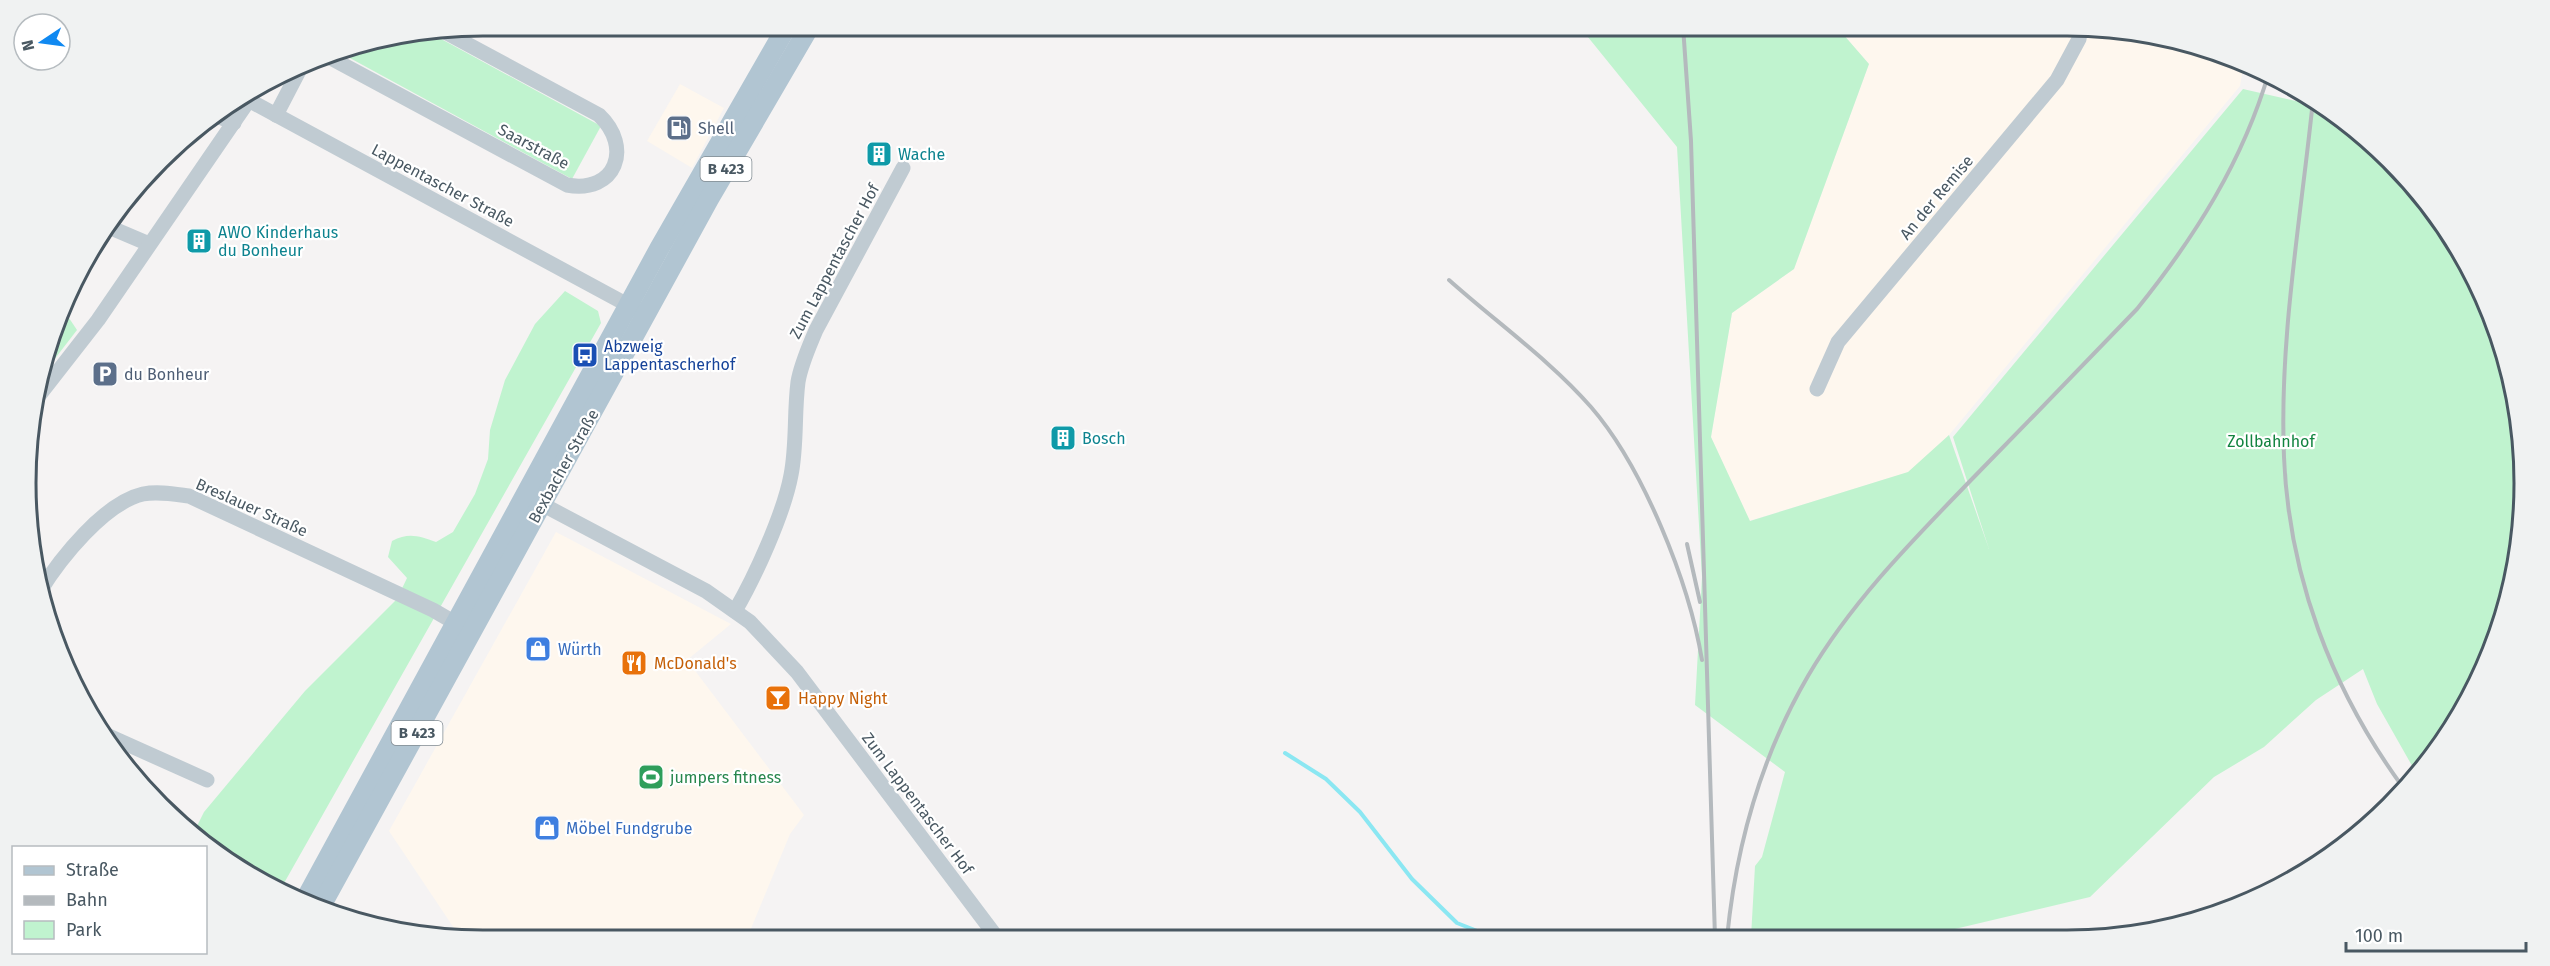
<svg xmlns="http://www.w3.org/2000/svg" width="2550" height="966" viewBox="0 0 2550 966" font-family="'Fira Sans',sans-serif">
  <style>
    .commercial { fill: #fef7ee }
    .green { fill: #c0f3cf }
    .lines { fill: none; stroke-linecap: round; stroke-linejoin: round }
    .stream { stroke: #8be7f2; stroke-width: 4 }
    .minor { stroke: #c0cbd2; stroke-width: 15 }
    .major { stroke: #b1c5d2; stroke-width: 20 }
    .rail { stroke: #b4b9bd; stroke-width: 4 }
    .labels { text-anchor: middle; stroke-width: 4.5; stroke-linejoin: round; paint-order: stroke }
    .shield { fill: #fff; stroke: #808a91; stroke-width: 1.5 }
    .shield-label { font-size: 15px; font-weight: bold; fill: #495862 }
    .service-label { font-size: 16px; fill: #4e5e75; stroke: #fff; text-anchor: start }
    .street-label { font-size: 16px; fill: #495862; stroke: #fff }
    .culture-label { font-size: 16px; fill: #0d838f; stroke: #fff; text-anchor: start }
    .transit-label { font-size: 16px; fill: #164399; stroke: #fff; text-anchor: start }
    .park-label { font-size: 16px; fill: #128440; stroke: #fff }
    .shop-label { font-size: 16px; fill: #366cbe; stroke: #fff; text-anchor: start }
    .food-label { font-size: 16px; fill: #c56008; stroke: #fff; text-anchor: start }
    .leisure-label { font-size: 16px; fill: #27864d; stroke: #fff; text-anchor: start }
    .rim { fill: none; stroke: #495862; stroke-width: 3 }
  </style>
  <rect width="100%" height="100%" fill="#f5f3f3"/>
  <g class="commercial">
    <path d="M 1836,26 L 2067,26 L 2186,41 L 2244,63 L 2240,86 L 1949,435 L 1909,472 L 1749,521 L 1711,437 L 1732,313 L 1794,269 L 1869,64 Z"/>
    <path d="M 680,84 L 724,108 L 692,168 L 647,141 Z"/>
    <path d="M 556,532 L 731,624 L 687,660 L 804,815 L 790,834 L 750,931 L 741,940 L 483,940 L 460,937 L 389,831 Z"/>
  </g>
  <g class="green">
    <path d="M 1579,26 L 1836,26 L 1869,64 L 1794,269 L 1732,313 L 1711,437 L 1750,521 L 1908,472 L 1949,435 L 1989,549 L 1953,437 L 2243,89 L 2313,105 L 2321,105 L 2346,120 L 2411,182 L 2463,255 L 2500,336 L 2521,424 L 2523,513 L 2509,602 L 2463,712 L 2415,771 L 2377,704 L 2363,669 L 2316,700 L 2264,747 L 2214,777 L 2090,897 L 1921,937 L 1751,937 L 1755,866 L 1762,857 L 1785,772 L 1695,705 L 1702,577 L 1677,147 Z"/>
    <path d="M 432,34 L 601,126 L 572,179 L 337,51 Z"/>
    <path d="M 565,291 L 598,311 L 601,323 L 279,892 L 205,846 L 193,834 L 204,812 L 305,691 L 397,599 L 407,578 L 388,557 L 392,541 C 409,532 419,536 436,542 L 453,532 L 475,494 L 488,459 L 490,430 L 505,380 L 535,324 Z"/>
    <path d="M 60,313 L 69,318 L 77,330 L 40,378 L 50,336 Z"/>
  </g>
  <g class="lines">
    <path class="stream" d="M 1285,753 L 1326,779 L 1360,812 L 1412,879 L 1457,923 L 1495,938"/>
    <g class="minor">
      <path d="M 325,55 L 567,185 C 616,194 633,147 599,115 L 445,32"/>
      <path d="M 241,96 L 637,310"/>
      <path d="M 215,115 L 234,123"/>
      <path d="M 276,115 L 302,65"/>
      <path d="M 109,227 L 149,244"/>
      <path d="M 1817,389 L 1838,342 L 2057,80 L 2079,39 L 2081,27"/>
      <path d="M 34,402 L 98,320 L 249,100"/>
      <path d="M 534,500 L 706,591 L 750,622 L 797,672 L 998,939"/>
      <path d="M 40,591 C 60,559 104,503 143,494 C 158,491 174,494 189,496 L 433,610 L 464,628"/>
      <path d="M 735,611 C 755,577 784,513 791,475 C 797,445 794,413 798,382 C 801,364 809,347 816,330 L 903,168"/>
      <path d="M 100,732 L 207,780"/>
    </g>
    <g class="major">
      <path d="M 304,902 L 659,249 L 787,26"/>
      <path d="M 320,908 L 709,199 L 810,26"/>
    </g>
    <g class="rail">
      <path d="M 1683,26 L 1691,141 L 1715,938"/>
      <path d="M 2313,100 C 2301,218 2279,338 2284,457 C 2289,577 2332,690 2402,786"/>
      <path d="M 1449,280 C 1496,322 1550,360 1591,407 C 1643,467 1689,582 1702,660"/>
      <path d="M 1687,544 L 1700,602"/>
      <path d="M 1727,938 C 1736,846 1762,755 1808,676 C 1852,601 1913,540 1973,478 C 2028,422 2083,365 2137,309 C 2195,237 2243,161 2269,72"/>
    </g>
  </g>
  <defs>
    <g id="fuel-square" transform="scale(1.35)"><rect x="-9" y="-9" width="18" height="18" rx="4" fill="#5c6f8a" stroke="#fff"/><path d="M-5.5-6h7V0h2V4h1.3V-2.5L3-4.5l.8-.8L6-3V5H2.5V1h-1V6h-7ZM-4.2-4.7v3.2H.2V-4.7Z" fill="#fff"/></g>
    <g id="building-square" transform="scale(1.35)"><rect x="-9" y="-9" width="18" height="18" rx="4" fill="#0f9aa8" stroke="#fff"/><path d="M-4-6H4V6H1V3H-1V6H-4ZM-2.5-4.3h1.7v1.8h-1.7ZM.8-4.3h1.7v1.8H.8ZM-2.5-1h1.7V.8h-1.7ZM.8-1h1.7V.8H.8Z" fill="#fff"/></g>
    <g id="bus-square" transform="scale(1.35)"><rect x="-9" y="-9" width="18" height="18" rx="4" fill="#1a4fb4" stroke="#fff"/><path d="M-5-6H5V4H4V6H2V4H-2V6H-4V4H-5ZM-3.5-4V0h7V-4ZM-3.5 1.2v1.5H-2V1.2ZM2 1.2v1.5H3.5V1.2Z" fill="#fff"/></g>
    <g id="parking-square" transform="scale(1.35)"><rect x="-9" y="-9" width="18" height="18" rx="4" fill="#5c6f8a" stroke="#fff"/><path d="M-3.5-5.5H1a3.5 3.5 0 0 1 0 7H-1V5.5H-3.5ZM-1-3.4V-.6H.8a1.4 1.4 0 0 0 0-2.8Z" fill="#fff"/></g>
    <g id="shop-square" transform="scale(1.35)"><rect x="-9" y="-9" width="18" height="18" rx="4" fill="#3f7fe0" stroke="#fff"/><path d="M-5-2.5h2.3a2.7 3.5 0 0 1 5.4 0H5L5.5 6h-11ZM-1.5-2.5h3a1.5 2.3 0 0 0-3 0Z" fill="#fff"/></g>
    <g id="restaurant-square" transform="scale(1.35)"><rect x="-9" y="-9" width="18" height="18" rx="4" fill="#e8710a" stroke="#fff"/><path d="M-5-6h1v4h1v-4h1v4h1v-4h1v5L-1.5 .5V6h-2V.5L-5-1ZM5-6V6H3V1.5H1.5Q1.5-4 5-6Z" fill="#fff"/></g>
    <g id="bar-square" transform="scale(1.35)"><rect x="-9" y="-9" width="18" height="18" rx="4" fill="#e8710a" stroke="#fff"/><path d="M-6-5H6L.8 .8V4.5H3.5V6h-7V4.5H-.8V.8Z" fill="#fff"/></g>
    <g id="stadium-square" transform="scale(1.35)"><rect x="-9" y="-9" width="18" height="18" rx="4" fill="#2e9e5b" stroke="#fff"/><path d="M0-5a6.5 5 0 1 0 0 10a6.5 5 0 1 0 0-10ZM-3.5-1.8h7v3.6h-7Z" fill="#fff"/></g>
  </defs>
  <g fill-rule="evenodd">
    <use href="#fuel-square" x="679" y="128"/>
    <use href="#building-square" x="879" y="154"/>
    <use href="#building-square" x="199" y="241"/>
    <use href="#bus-square" x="585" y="355"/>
    <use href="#parking-square" x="105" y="374"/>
    <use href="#building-square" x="1063" y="438"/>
    <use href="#shop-square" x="538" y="649"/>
    <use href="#restaurant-square" x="634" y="663"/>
    <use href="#bar-square" x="778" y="698"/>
    <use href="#stadium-square" x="651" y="777"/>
    <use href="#shop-square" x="547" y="828"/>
  </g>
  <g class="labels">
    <g class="shield">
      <rect x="700.5" y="157" width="51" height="24" rx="4.5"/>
      <rect x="391.5" y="721" width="51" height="24" rx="4.5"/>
    </g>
    <g class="shield-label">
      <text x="726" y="174">B 423</text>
      <text x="417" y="738">B 423</text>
    </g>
    <g class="service-label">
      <text x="698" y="134">Shell</text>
      <text x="124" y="380">du Bonheur</text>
    </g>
    <g class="street-label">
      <text transform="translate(534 146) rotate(28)" y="6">Saarstraße</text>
      <text transform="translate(443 185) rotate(28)" y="6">Lappentascher Straße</text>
      <text transform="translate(1936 197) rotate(-50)" y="6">An der Remise</text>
      <text transform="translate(834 261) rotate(-62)" y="6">Zum Lappentascher Hof</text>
      <text transform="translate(563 466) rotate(-61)" y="6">Bexbacher Straße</text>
      <text transform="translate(252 507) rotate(24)" y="6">Breslauer Straße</text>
      <text transform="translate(918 803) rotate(53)" y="6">Zum Lappentascher Hof</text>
    </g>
    <g class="culture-label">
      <text x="898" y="160">Wache</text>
      <text x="218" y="238">AWO Kinderhaus<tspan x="218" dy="18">du Bonheur</tspan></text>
      <text x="1082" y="444">Bosch</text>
    </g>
    <g class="transit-label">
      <text x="604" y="352">Abzweig<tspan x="604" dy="18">Lappentascherhof</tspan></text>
    </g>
    <g class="park-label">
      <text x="2271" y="447">Zollbahnhof</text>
    </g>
    <g class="shop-label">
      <text x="558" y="655">Würth</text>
      <text x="566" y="834">Möbel Fundgrube</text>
    </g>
    <g class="food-label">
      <text x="654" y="669">McDonald's</text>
      <text x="798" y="704">Happy Night</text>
    </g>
    <g class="leisure-label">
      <text x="670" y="783">jumpers fitness</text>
    </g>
  </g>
  <path d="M0 0H2550V966H0ZM483 36H2067A447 447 0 0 1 2514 483V483A447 447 0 0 1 2067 930H483A447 447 0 0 1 36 483V483A447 447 0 0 1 483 36Z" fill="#f0f2f2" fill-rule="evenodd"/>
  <path class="rim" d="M483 36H2067A447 447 0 0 1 2514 483V483A447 447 0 0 1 2067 930H483A447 447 0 0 1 36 483V483A447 447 0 0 1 483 36Z"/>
  <rect x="12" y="846" width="195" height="108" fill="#ffffff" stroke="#b6bcc0" stroke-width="1.5"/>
  <rect x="24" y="866" width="30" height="9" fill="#b1c5d2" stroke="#b6bcc0" stroke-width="1.5"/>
  <text x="66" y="876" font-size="18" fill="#495862">Straße</text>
  <rect x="24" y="896" width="30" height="9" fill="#b4b9bd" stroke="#b6bcc0" stroke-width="1.5"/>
  <text x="66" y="906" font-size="18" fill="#495862">Bahn</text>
  <rect x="24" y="921" width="30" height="18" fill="#c0f3cf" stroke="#b6bcc0" stroke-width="1.5"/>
  <text x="66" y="936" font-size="18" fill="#495862">Park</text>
  <g transform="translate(42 42) rotate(257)"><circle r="28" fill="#ffffff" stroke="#b6bcc0" stroke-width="1.5"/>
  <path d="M0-4.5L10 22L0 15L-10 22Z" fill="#1089f1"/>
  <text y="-9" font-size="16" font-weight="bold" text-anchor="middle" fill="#495862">N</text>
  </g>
  <path d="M2346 942v9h180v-9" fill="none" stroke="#495862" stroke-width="3"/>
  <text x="2355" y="942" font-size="18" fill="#495862" stroke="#ffffff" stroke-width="4.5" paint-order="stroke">100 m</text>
</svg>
